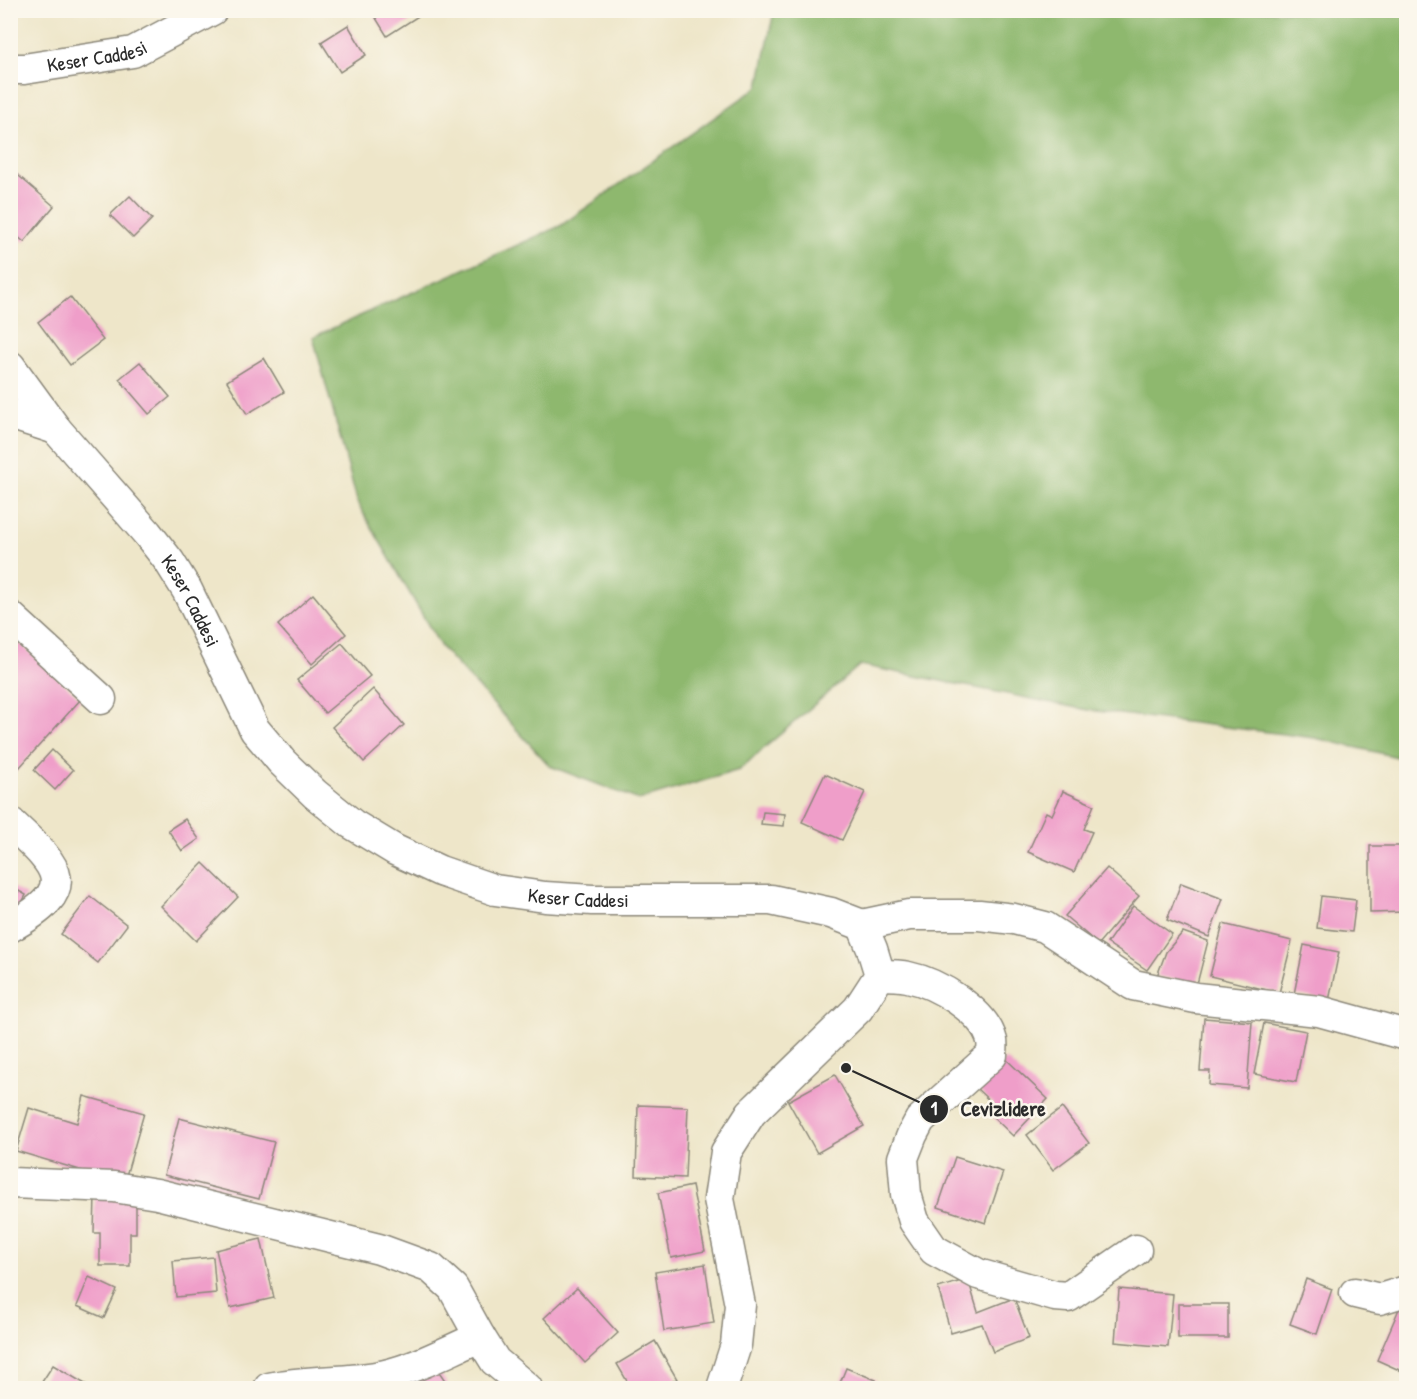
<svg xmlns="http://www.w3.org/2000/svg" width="1417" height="1399" viewBox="0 0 1417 1399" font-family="'Patrick Hand',sans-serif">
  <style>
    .forest { fill: #8eb86e; stroke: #5c724c; stroke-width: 1.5 }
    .building { fill: #ef9ec9 }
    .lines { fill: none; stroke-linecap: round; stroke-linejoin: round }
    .minor-casing { stroke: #8c887a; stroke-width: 33 }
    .minor { stroke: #fff; stroke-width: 30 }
    .labels { text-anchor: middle; stroke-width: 5; stroke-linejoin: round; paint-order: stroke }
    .street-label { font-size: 20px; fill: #2b2b2b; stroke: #fbf7ec }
    .leader { fill: none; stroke: #2b2b2b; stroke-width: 2 }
    .callout-dot { fill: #2b2b2b; stroke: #fbf7ec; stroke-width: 2 }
    .mark-label { font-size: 18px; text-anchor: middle; font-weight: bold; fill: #fff }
    .callout-label { font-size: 21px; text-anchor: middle; font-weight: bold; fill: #2b2b2b; stroke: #fbf7ec; stroke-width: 5; stroke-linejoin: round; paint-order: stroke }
  </style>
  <rect width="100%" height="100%" fill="#fbf7ec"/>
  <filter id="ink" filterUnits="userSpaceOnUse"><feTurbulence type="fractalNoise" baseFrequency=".0167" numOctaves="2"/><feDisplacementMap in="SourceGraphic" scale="12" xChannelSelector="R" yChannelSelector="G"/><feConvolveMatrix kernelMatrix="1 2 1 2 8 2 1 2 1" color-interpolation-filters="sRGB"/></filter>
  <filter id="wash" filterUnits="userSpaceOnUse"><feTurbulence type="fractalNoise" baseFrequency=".008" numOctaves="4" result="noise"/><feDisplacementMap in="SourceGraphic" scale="24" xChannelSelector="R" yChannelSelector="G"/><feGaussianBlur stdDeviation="1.35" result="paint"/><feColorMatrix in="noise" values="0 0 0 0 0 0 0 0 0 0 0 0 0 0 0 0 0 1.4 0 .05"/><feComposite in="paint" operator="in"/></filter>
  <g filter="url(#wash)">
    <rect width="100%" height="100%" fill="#eee6c9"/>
    <path class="forest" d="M 774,11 L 1406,11 L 1406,759 L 1315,738 L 1088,710 L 860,665 L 739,770 L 639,800 L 550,766 L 441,647 L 358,504 L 313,337 L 560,226 L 759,86 Z"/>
    <g id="blocks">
      <g class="building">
        <path d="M 371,10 L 421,10 L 423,13 L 387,36 Z"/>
        <path d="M 348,25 L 366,55 L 340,72 L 321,42 Z"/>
        <path d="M 13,171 L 54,206 L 24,242 L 10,230 L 10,173 Z"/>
        <path d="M 130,196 L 152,219 L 133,238 L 110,215 Z"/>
        <path d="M 70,297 L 103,340 L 70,365 L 38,322 Z"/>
        <path d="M 264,358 L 284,392 L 247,414 L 227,381 Z"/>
        <path d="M 140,362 L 170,397 L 149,414 L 119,379 Z"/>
        <path d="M 313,594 L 346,634 L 312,664 L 278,625 Z"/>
        <path d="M 10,634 L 81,699 L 10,778 Z"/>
        <path d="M 342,643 L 370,676 L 325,713 L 297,680 Z"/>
        <path d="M 373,689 L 404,725 L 364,762 L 332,727 Z"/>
        <path d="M 52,750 L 73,770 L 55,790 L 34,770 Z"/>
        <path d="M 825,774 L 865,792 L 842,840 L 802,822 Z"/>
        <path d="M 1063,791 L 1094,805 L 1084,829 L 1092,832 L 1074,872 L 1028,852 L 1046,812 L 1052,815 Z"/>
        <path d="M 763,812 L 785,814 L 784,826 L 761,824 Z"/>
        <path d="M 185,819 L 199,839 L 182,851 L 168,830 Z"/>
        <path d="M 1370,846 L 1406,846 L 1406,912 L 1370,913 Z"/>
        <path d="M 203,863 L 238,897 L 196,941 L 161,906 Z"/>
        <path d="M 1107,868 L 1139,896 L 1098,944 L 1065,916 Z"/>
        <path d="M 1181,883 L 1223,899 L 1209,937 L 1167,920 Z"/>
        <path d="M 10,886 L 26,895 L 15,915 L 10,912 Z"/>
        <path d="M 90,896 L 127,925 L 98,963 L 61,934 Z"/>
        <path d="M 1321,896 L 1356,900 L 1352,932 L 1317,928 Z"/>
        <path d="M 1133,906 L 1172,934 L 1147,970 L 1107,943 Z"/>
        <path d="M 1223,924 L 1292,941 L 1279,993 L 1210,976 Z"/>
        <path d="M 1183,932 L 1208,941 L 1197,984 L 1157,976 L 1166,952 Z"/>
        <path d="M 1304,945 L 1339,952 L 1329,1001 L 1294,994 Z"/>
        <path d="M 1405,999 L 1406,1000 L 1406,1019 L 1402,1019 Z"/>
        <path d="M 1204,1018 L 1252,1022 L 1247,1088 L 1209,1085 L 1210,1071 L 1200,1071 Z"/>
        <path d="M 1264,1023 L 1306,1031 L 1296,1082 L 1254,1074 Z"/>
        <path d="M 1006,1059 L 1048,1099 L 1013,1136 L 987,1111 L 993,1104 L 977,1089 Z"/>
        <path d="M 835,1075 L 864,1126 L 817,1153 L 788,1101 Z"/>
        <path d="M 84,1096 L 144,1113 L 124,1183 L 16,1151 L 29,1108 L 77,1123 Z"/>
        <path d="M 638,1105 L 688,1107 L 685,1178 L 636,1176 Z"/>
        <path d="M 1062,1108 L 1089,1143 L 1053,1170 L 1027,1135 Z"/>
        <path d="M 179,1118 L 274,1142 L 259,1199 L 164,1175 Z"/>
        <path d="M 955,1157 L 1003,1172 L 986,1223 L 938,1207 Z"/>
        <path d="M 692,1186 L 705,1251 L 671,1258 L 658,1193 Z"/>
        <path d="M 95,1195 L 136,1195 L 136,1233 L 130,1233 L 130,1266 L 100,1266 L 100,1233 L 94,1233 Z"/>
        <path d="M 261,1239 L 274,1298 L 230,1308 L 216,1250 Z"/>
        <path d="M 213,1257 L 216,1293 L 176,1297 L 173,1261 Z"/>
        <path d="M 705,1264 L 714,1323 L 664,1331 L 655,1272 Z"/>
        <path d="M 89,1277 L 117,1290 L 104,1318 L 77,1306 Z"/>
        <path d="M 968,1279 L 978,1312 L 1014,1298 L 1029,1338 L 993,1352 L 982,1324 L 951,1333 L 938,1288 Z"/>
        <path d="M 1306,1279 L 1332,1289 L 1317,1334 L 1290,1324 Z"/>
        <path d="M 577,1288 L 618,1333 L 585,1363 L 544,1318 Z"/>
        <path d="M 1119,1289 L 1173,1294 L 1168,1347 L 1115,1342 Z"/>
        <path d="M 1402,1302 L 1406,1304 L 1406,1373 L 1377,1360 Z"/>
        <rect x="1178" y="1304" width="50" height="34"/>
        <path d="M 655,1341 L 677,1379 L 662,1388 L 631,1388 L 617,1364 Z"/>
        <path d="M 432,1361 L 450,1388 L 397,1388 L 395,1385 Z"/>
        <path d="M 53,1365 L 92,1388 L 38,1388 Z"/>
        <path d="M 846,1368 L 876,1380 L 872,1388 L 838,1388 Z"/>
      </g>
    </g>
  </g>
  <g filter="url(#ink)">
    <use href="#blocks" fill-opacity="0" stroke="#8c887a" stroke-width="1.5"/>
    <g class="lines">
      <g class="minor-casing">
        <g id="minor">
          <path id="s1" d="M 10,69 L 24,69 L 133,52 L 212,10"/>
          <path id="s2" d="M 10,366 L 56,429 L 147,533 L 169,561 L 187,590 L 255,730 L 282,762 L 315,794 L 352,824 L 395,850 L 440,871 L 495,890 L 545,897 L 592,900 L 771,900 L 831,913 L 862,925 L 872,949 L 880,975 L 858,1009 L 751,1113 L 726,1152 L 719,1199 L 740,1305 L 736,1345 L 722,1388"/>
          <path d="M 10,414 L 56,429"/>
          <path d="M 10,616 L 101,699"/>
          <path d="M 10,822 C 58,867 83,887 10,927"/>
          <path d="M 862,925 L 909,915 L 979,915 L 1014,919 L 1045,927 L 1133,985 L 1196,998 L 1319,1011 L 1406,1035"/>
          <path d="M 880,975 C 889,975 899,975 908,977 C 937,983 985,1011 992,1041 C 993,1045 992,1051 992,1055 L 933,1108 L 920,1120 L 912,1135 L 903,1158 L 906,1194 L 914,1221 L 934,1250 L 978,1274 L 1055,1296 L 1068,1297 L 1136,1250"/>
          <path d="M 10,1183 L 114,1187 L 157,1194 L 379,1249 L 431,1268 L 453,1288 L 480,1337 L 495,1361 L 527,1388"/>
          <path d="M 1355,1293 L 1380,1299 L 1406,1291"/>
          <path d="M 269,1388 C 309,1379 347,1384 385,1375 C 417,1368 449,1350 480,1337"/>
        </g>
      </g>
      <use href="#minor" class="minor"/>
    </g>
  </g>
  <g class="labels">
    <g class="street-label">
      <text dy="7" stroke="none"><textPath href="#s1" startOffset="88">Keser Caddesi</textPath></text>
      <text dy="7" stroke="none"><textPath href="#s2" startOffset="297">Keser Caddesi</textPath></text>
      <text dy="7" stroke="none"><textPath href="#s2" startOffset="819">Keser Caddesi</textPath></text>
    </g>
  </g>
  <path class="leader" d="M846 1068L934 1109"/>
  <g class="callout-dot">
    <circle cx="846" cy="1068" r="6"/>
    <circle cx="934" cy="1109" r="15"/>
  </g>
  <g class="mark-label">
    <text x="934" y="1115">1</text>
  </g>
  <g class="callout-label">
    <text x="1003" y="1116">Cevizlidere</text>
  </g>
  <rect width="1417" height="1399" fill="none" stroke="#fbf7ec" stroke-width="36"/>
</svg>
